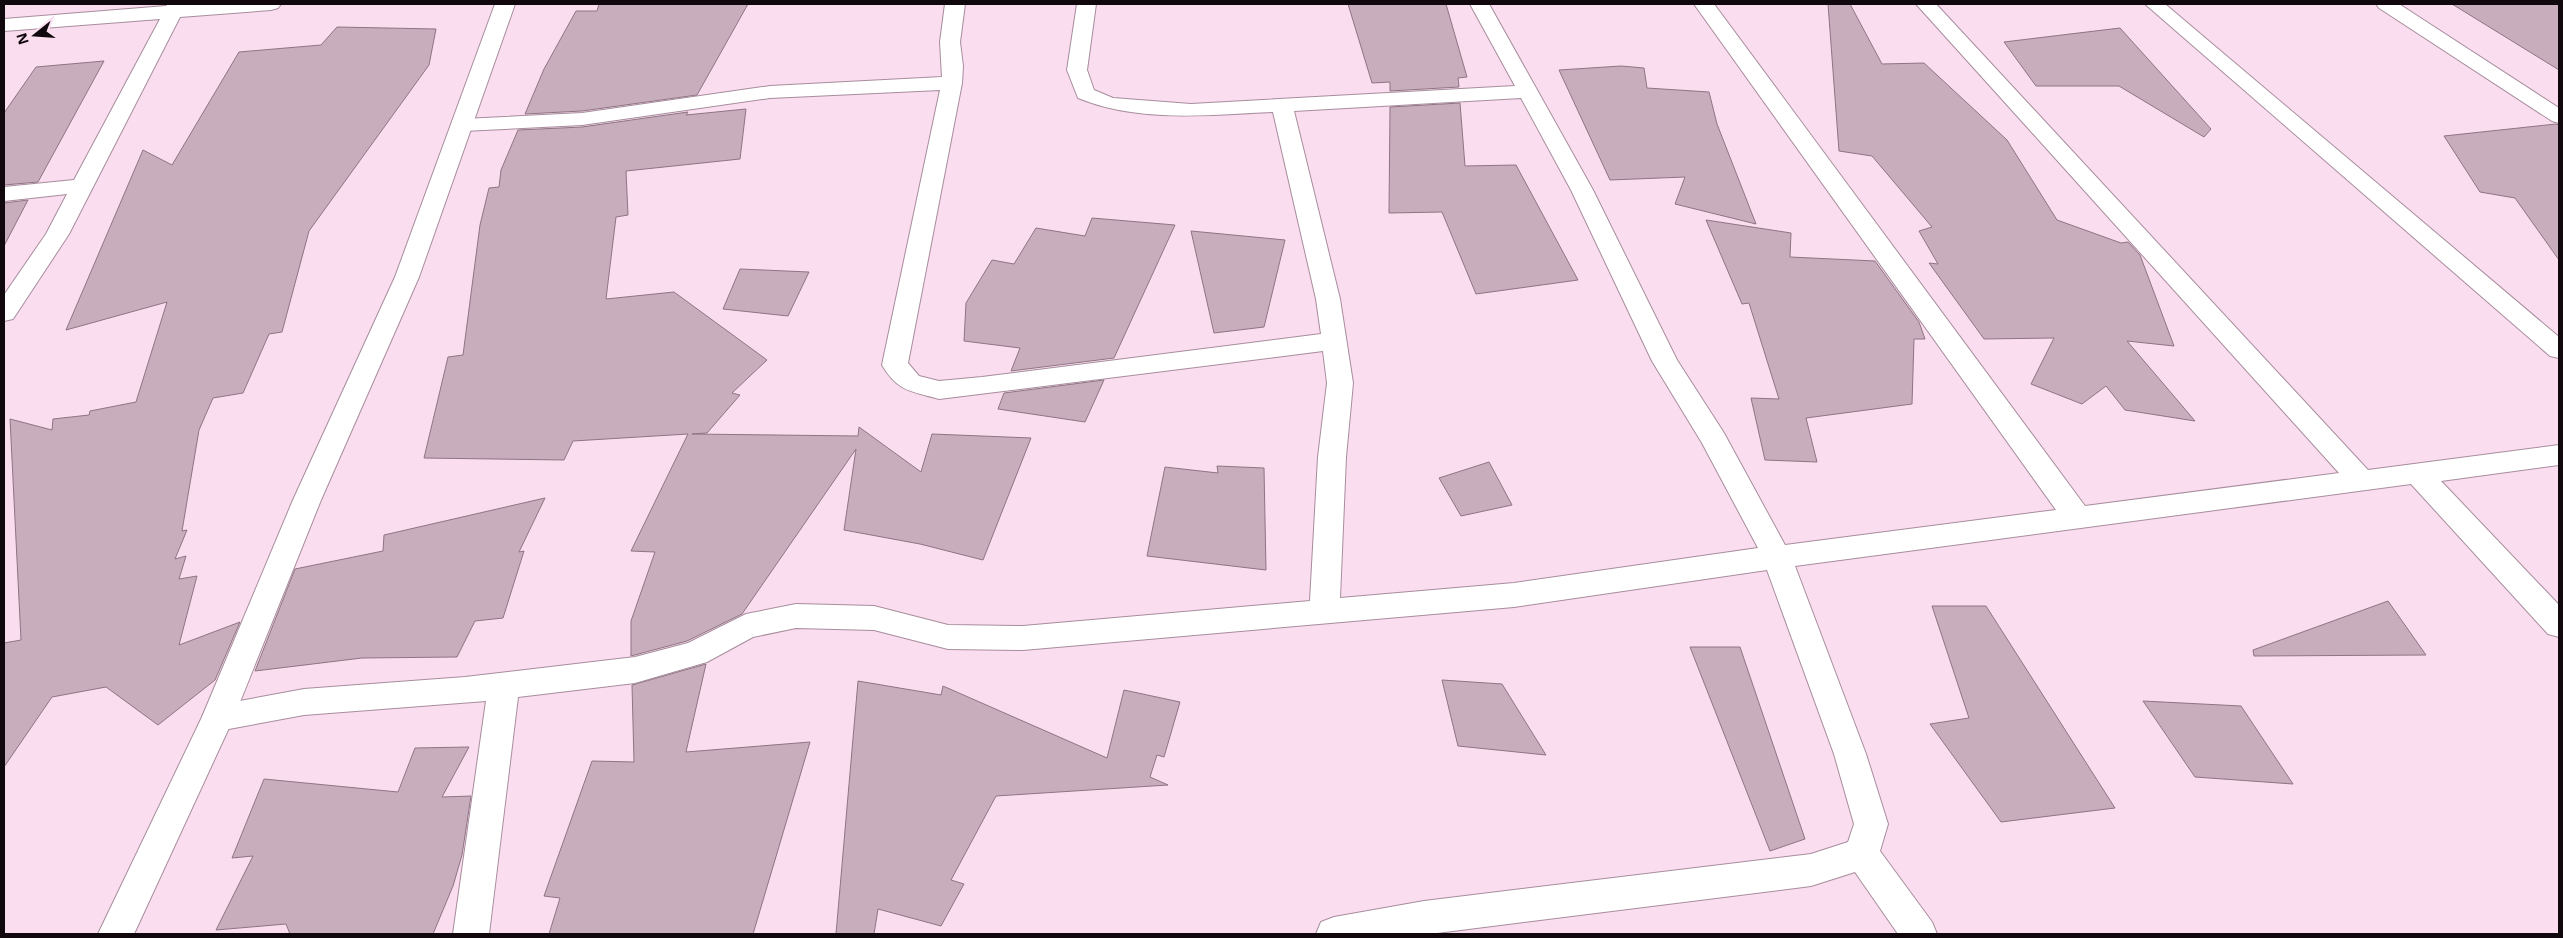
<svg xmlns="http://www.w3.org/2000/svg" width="2563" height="938" viewBox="0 0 2563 938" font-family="'Noto Sans',sans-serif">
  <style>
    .building { fill: #c8adbd; stroke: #8e7584 }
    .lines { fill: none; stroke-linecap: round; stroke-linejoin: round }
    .minor-casing { stroke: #a78d9d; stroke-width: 2 }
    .tertiary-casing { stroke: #a78d9d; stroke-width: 2 }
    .minor { fill: #fff; fill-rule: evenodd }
    .tertiary { fill: #fff; fill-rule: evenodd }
  </style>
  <rect width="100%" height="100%" fill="#faddee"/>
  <g class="building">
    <path d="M 599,4 L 748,4 L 697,95 L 582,111 L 525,114 L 544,69 L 576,11 L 597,11 Z"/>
    <path d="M 1348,4 L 1446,4 L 1467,77 L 1458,78 L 1459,87 L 1390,91 L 1390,82 L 1372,83 Z"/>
    <path d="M 1828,4 L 1850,4 L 1882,64 L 1924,63 L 2007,140 L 2057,220 L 2121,243 L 2128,242 L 2140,255 L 2174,346 L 2127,341 L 2195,421 L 2125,410 L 2106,386 L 2082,404 L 2031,384 L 2054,338 L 1984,339 L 1929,263 L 1938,264 L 1919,231 L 1932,227 L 1872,156 L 1839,151 Z"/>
    <path d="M 2452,4 L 2559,4 L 2559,70 Z"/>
    <path d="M 337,27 L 436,29 L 429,65 L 309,231 L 282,332 L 269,334 L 243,393 L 213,398 L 199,430 L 182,531 L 187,530 L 175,559 L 186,556 L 179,579 L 197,576 L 179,645 L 240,622 L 215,680 L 158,725 L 106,687 L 52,697 L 4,767 L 4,643 L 21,640 L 10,419 L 52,430 L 53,419 L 89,415 L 90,411 L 136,402 L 167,302 L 66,330 L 143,150 L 172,165 L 239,52 L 321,45 Z"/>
    <path d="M 2120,28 L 2211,129 L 2204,137 L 2119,86 L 2036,86 L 2004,42 Z"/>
    <path d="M 104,61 L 38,182 L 4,185 L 4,113 L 36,67 Z"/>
    <path d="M 1621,66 L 1644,68 L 1647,88 L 1709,92 L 1717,124 L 1756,224 L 1675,204 L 1685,177 L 1610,180 L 1559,70 Z"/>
    <path d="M 1460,103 L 1465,166 L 1516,165 L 1578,280 L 1476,294 L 1442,212 L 1389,213 L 1390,107 Z"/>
    <path d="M 746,109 L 740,159 L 626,171 L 628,215 L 616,217 L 606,299 L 674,292 L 767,360 L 732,393 L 740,395 L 707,433 L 692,434 L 858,436 L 859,427 L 921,472 L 932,434 L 1031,438 L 983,560 L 920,544 L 844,530 L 856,449 L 742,614 L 687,641 L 631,656 L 631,621 L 655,552 L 631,551 L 688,434 L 573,441 L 564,460 L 424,458 L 448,357 L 463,355 L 480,225 L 489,188 L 499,187 L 501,170 L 518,130 L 582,127 L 688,112 L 686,115 Z"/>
    <path d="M 2556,124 L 2559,125 L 2559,260 L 2515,198 L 2480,192 L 2444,136 Z"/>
    <path d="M 28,200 L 4,246 L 4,203 Z"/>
    <path d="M 1092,218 L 1175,225 L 1114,358 L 1011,371 L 1020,348 L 964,341 L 966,303 L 992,260 L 1014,264 L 1036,228 L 1085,236 Z"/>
    <path d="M 1706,220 L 1791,233 L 1790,257 L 1875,261 L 1919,322 L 1925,339 L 1914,339 L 1912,404 L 1806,418 L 1817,462 L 1765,460 L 1751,398 L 1779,399 L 1749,303 L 1742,304 Z"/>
    <path d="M 1191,231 L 1285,240 L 1264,327 L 1214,333 Z"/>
    <path d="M 740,269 L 809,272 L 788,316 L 723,309 Z"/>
    <path d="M 1104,380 L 1085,422 L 998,409 L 1004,393 Z"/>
    <path d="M 1489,462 L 1512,505 L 1461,516 L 1439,478 Z"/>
    <path d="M 1217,466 L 1264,468 L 1266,570 L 1147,556 L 1165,467 L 1218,473 Z"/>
    <path d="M 545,498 L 519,552 L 524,551 L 503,618 L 475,621 L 457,657 L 362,658 L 255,671 L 295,569 L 383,551 L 384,535 Z"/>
    <path d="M 2388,601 L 2426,655 L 2254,656 L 2253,650 Z"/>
    <path d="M 1932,606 L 1986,606 L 2115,808 L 2001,822 L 1930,724 L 1969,718 Z"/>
    <path d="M 1690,647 L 1740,647 L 1805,839 L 1770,851 Z"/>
    <path d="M 706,664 L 686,752 L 810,742 L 753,934 L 549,934 L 560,898 L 544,896 L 592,761 L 634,762 L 632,685 Z"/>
    <path d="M 1442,680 L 1502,684 L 1546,755 L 1458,746 Z"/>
    <path d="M 858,681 L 941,695 L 943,686 L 1107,758 L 1124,690 L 1180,702 L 1164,757 L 1157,755 L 1150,777 L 1168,785 L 996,796 L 951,880 L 964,884 L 941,926 L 878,909 L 874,934 L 836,934 Z"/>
    <path d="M 2143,701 L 2241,706 L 2293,784 L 2195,777 Z"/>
    <path d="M 469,747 L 442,797 L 471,796 L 462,855 L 453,886 L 433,934 L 290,934 L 286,924 L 216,930 L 253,856 L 232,858 L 264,779 L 398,792 L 415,748 Z"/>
  </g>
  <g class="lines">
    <g class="minor-casing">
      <g id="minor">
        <path d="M 168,4 L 281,4 L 278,8 L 271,10 L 180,17 L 69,234 L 13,319 L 4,321 L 4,295 L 46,234 L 67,194 L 4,201 L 4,187 L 74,180 L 160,19 L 4,31 L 4,19 L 166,6 Z"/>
        <path d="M 945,4 L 965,4 L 960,42 L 963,66 L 962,83 L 908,363 L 919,376 L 939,381 L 982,377 L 1321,334 L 1316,299 L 1273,112 C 1209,115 1139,123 1078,98 L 1067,70 L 1077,4 L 1096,4 L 1087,70 L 1094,90 L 1113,98 L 1191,104 L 1515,86 L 1470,4 L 1489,4 L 1593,190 L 1677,360 L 1724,433 L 1785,545 L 2056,510 L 1694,4 L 1714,4 L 2085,506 L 2339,473 L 1916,4 L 1936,4 L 2368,470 L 2559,445 L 2559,465 L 2441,481 L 2559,605 L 2559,637 L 2548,634 L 2411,484 L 1795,566 L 1866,754 L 1888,824 L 1880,851 L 1932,922 L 1937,934 L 1898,934 L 1855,872 L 1811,886 L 1429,934 L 1316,934 L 1321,922 L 1334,917 L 1424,901 L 1811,854 L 1848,842 L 1854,824 L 1834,754 L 1767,570 L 1514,607 L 1023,650 L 948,649 L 874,630 L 796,628 L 753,637 L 707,662 L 635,683 L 518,697 L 489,934 L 453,934 L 486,701 L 304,715 L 218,731 L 207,727 L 202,717 L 207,707 L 304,689 L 465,677 L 635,657 L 688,643 L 746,614 L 796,604 L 874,606 L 948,625 L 1023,626 L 1310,601 L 1318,457 L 1327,383 L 1323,351 L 939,399 C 911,391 898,392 882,365 L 940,90 L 770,98 L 582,125 L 463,131 L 455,130 L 452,125 L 455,120 L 463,119 L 582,113 L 770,86 L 942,77 L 940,42 ZM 1521,98 L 1571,190 L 1652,361 L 1702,443 L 1758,548 L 1514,583 L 1340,598 L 1346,457 L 1353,383 L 1340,299 L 1294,111 Z"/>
        <path d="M 2145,4 L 2165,4 L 2559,337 L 2559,358 L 2550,356 Z"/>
        <path d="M 2376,4 L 2399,4 L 2559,108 L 2559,123 L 2552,121 L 2379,8 Z"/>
      </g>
    </g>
    <g class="tertiary-casing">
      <path id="tertiary" d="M 495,4 L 515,4 L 419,277 L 321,500 L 234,717 L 134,934 L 98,934 L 202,717 L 293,500 L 395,277 Z"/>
    </g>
    <use href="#minor" class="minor"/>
    <use href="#tertiary" class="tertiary"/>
  </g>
  <rect width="2563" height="938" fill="none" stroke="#11080e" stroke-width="10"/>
  <g transform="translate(35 35) rotate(253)" stroke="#faddee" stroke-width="4" paint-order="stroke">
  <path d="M0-4L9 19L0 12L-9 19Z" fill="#11080e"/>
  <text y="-8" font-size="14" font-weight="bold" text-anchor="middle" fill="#11080e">N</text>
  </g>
</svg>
